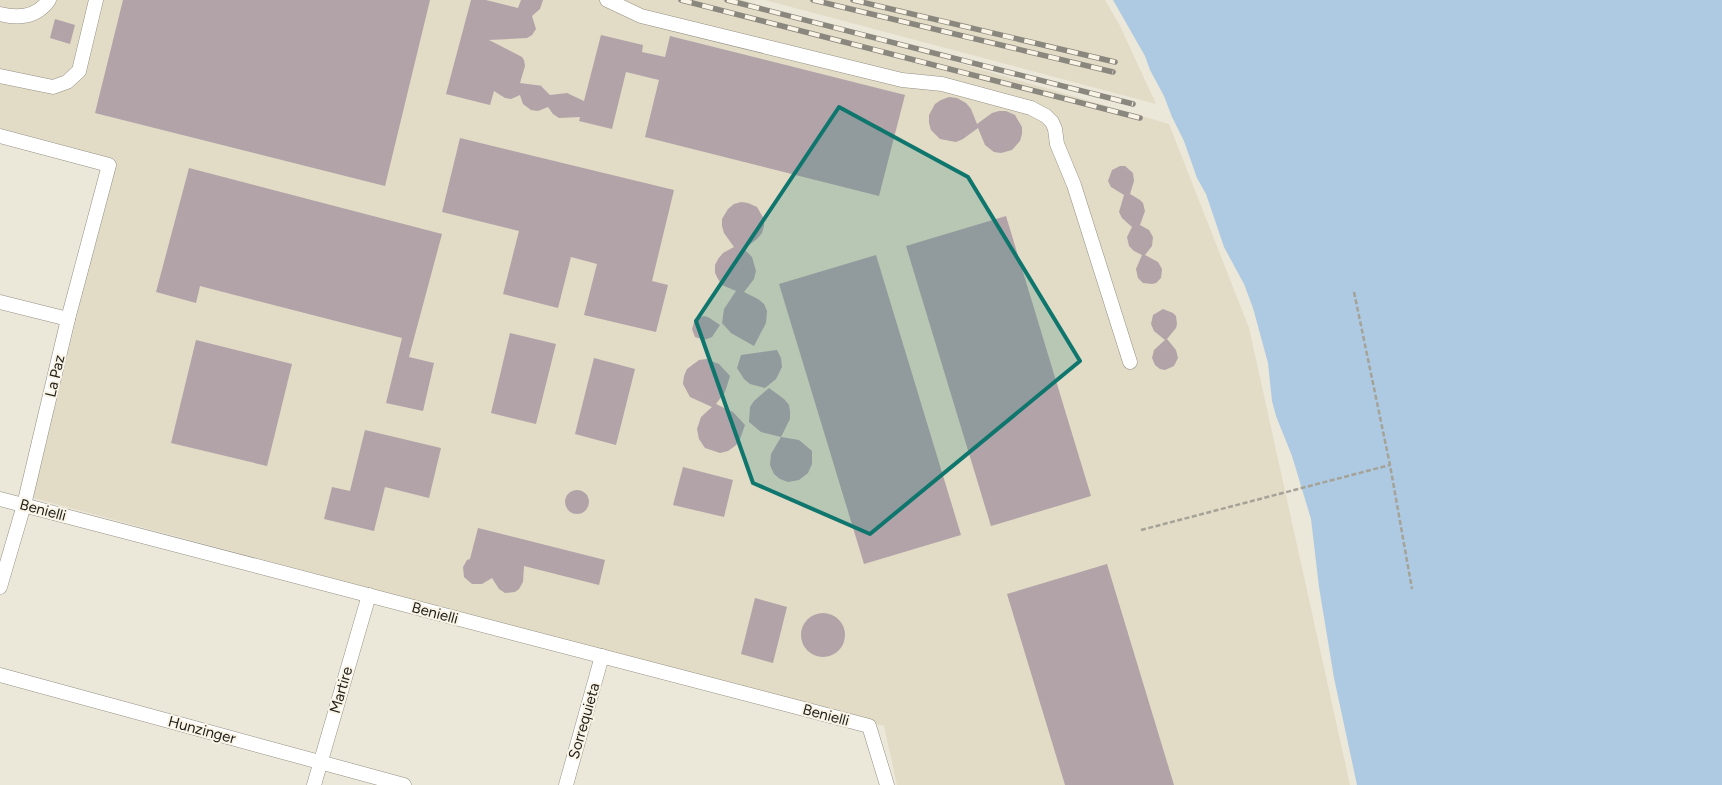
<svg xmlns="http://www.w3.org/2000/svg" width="1722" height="785" viewBox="0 0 1722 785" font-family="Figtree,sans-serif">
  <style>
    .built { fill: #e2dbc6 }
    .water { fill: #aecae2 }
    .building { fill: #b2a3a8 }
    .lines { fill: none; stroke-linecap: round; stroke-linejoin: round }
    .minor-casing { stroke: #949084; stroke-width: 15 }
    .path { stroke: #a5a297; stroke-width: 2.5; stroke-dasharray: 5 2.5; stroke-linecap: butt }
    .minor { stroke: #fff; stroke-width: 14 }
    .rail-casing { stroke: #8a877e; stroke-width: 5.5 }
    .rail { stroke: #f9f4e6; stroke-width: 4; stroke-dasharray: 11; stroke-linecap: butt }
    .marked { fill: #0f766e; fill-opacity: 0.2; stroke: #0f766e; stroke-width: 4; stroke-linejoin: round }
    .labels { text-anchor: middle; stroke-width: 4; stroke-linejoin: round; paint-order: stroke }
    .street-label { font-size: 15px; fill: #1f1e19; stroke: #f9f4e6 }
  </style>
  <rect width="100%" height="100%" fill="#ebe7d9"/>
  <g class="built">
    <path d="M 0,0 L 742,0 L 1169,124 L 1249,328 L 1350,785 L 897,785 L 884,726 L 33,498 L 115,159 L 0,128 Z"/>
    <path d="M 765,0 L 1105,0 L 1120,26 L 1156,104 Z"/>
  </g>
  <path class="water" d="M 1113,0 L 1722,0 L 1722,785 L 1357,785 L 1334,678 L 1319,587 L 1311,519 L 1292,456 L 1276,416 L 1272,401 L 1268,363 L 1253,308 L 1244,284 L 1224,247 L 1206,194 L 1197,178 L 1184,141 L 1172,117 L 1164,96 L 1150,70 L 1145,56 Z"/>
  <g class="building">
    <path d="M 123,0 L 430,0 L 385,186 L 95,113 Z"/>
    <path d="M 471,0 L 486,0 L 518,8 L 521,0 L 543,0 L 540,9 L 532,16 L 536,29 L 532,35 L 527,38 L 489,40 L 522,57 L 524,60 L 525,66 L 520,83 L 543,86 L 541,86 L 550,95 L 567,93 L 584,101 L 601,35 L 643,45 L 642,52 L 665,57 L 670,36 L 905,95 L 879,196 L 645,137 L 659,80 L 626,72 L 612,129 L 579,121 L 580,117 L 559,118 L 553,114 L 548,107 L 538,111 L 531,110 L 523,104 L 520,95 L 511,99 L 505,98 L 494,91 L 490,105 L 446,94 Z"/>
    <path d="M 55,19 L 75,25 L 70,44 L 50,38 Z"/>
    <path d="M 949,97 L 957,98 L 966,103 L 971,109 L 977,124 L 992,113 L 999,111 L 1006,111 L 1015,115 L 1022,127 L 1022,134 L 1020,141 L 1012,150 L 1001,153 L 994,152 L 985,145 L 978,128 L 963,139 L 956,142 L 940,139 L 931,130 L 929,123 L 929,115 L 935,104 L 941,100 Z"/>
    <path d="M 460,138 L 674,190 L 652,281 L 668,285 L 656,332 L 584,315 L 597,264 L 571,257 L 558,308 L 503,294 L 519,231 L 442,212 Z"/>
    <path d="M 1120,166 L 1125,166 L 1133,173 L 1134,181 L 1130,194 L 1140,200 L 1143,203 L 1145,211 L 1140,225 L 1149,230 L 1153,237 L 1152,246 L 1145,255 L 1158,262 L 1162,269 L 1161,278 L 1156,283 L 1152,284 L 1143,283 L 1138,278 L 1136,269 L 1142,255 L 1134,251 L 1129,246 L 1127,237 L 1132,227 L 1122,218 L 1119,212 L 1124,195 L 1111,187 L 1108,181 L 1112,170 Z"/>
    <path d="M 189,168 L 442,234 L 409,357 L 434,363 L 423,411 L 386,403 L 402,338 L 200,286 L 196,303 L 156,292 Z"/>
    <path d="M 741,202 L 748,203 L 757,207 L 764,219 L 764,226 L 762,233 L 757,239 L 744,249 L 752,257 L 756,271 L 754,279 L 744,292 L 758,299 L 764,304 L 767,311 L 766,323 L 754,346 L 731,333 L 722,323 L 724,309 L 736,291 L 722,285 L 718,279 L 715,273 L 715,265 L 718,259 L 723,253 L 734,247 L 724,233 L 722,226 L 722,219 L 728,209 L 734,204 Z"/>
    <path d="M 1006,216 L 1091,496 L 991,526 L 906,246 Z"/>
    <path d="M 876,255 L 961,535 L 864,564 L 779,284 Z"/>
    <path d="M 1163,309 L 1173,313 L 1176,316 L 1177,324 L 1176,328 L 1167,339 L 1176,350 L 1178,358 L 1174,366 L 1165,370 L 1160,369 L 1155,365 L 1152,358 L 1154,350 L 1165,340 L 1154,331 L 1151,324 L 1153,315 Z"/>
    <path d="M 704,316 L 708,317 L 720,325 L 712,337 L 704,340 L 695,337 L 692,329 L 695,319 Z"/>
    <path d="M 510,333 L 556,344 L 536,424 L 491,413 Z"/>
    <path d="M 196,340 L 292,364 L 267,466 L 171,443 Z"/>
    <path d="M 777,350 L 781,358 L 782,367 L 776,379 L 765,388 L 750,384 L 744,379 L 737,368 L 741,355 Z"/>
    <path d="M 594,358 L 635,369 L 616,445 L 575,434 Z"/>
    <path d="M 706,359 L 719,364 L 730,376 L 725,392 L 716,404 L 733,412 L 745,425 L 739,442 L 735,446 L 728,451 L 720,453 L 705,448 L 699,439 L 697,429 L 701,417 L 712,407 L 690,397 L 683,384 L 684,376 L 687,369 L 699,360 Z"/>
    <path d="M 769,388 L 784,399 L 789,405 L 790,411 L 790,419 L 781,437 L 799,440 L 812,451 L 812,464 L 808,473 L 799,480 L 788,482 L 780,479 L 774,474 L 770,465 L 771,454 L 781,437 L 761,432 L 749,422 L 750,407 L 754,401 Z"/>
    <path d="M 365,430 L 441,448 L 429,498 L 385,487 L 374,531 L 324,519 L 332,487 L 350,491 Z"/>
    <path d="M 683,467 L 733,480 L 724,517 L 673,505 Z"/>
    <circle cx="577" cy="502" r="12"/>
    <path d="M 478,528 L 605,560 L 599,585 L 524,566 L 523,582 L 519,589 L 515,592 L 505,593 L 499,589 L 492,578 L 482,584 L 472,584 L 464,577 L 463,567 L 467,560 L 470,559 Z"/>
    <path d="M 1107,564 L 1174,785 L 1065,785 L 1007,594 Z"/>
    <path d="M 755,598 L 787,607 L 773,663 L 741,654 Z"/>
    <circle cx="823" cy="635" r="22"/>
  </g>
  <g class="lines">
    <g class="minor-casing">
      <g id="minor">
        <path d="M 607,0 L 641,16 L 902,80 L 942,84 L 1031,108 L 1046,116 L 1052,122 L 1055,129 L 1057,144 L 1074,185 L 1130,362"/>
        <path d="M 0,14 C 19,19 37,17 49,0"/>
        <path d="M 0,76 L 53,87 L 67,82 L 79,71 L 96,0"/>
        <path d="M 0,136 L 109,165 L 68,319 L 24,505 L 0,587"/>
        <path d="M 0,302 L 68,319"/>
        <path d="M 0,499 L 869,726 L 887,785"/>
        <path d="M 0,675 L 404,785"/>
        <path d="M 314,785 L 369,595"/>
        <path d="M 566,785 L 602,656"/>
      </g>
    </g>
    <g class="path">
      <path d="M 1354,292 L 1390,465 L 1412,589"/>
      <path d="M 1141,530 L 1390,465"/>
    </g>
    <use href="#minor" class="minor"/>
    <g class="rail-casing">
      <g id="rail">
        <path d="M 681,0 L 1140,118"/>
        <path d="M 727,0 L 1133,104"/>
        <path d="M 813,0 L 1113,72"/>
        <path d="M 853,0 L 1115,62"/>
      </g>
    </g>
    <use href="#rail" class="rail"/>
  </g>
  <path class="marked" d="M 839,107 L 968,177 L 1080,361 L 870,534 L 753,483 L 696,321 Z"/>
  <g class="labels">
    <g class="street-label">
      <text transform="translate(55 376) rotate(-77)" y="5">La Paz</text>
      <text transform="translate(43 510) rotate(15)" y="5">Benielli</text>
      <text transform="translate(435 613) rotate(15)" y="5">Benielli</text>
      <text transform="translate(341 690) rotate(-74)" y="5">Martire</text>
      <text transform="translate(826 715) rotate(15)" y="5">Benielli</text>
      <text transform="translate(584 721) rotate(-74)" y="5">Sorrequieta</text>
      <text transform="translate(202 730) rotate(15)" y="5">Hunzinger</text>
    </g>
  </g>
</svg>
